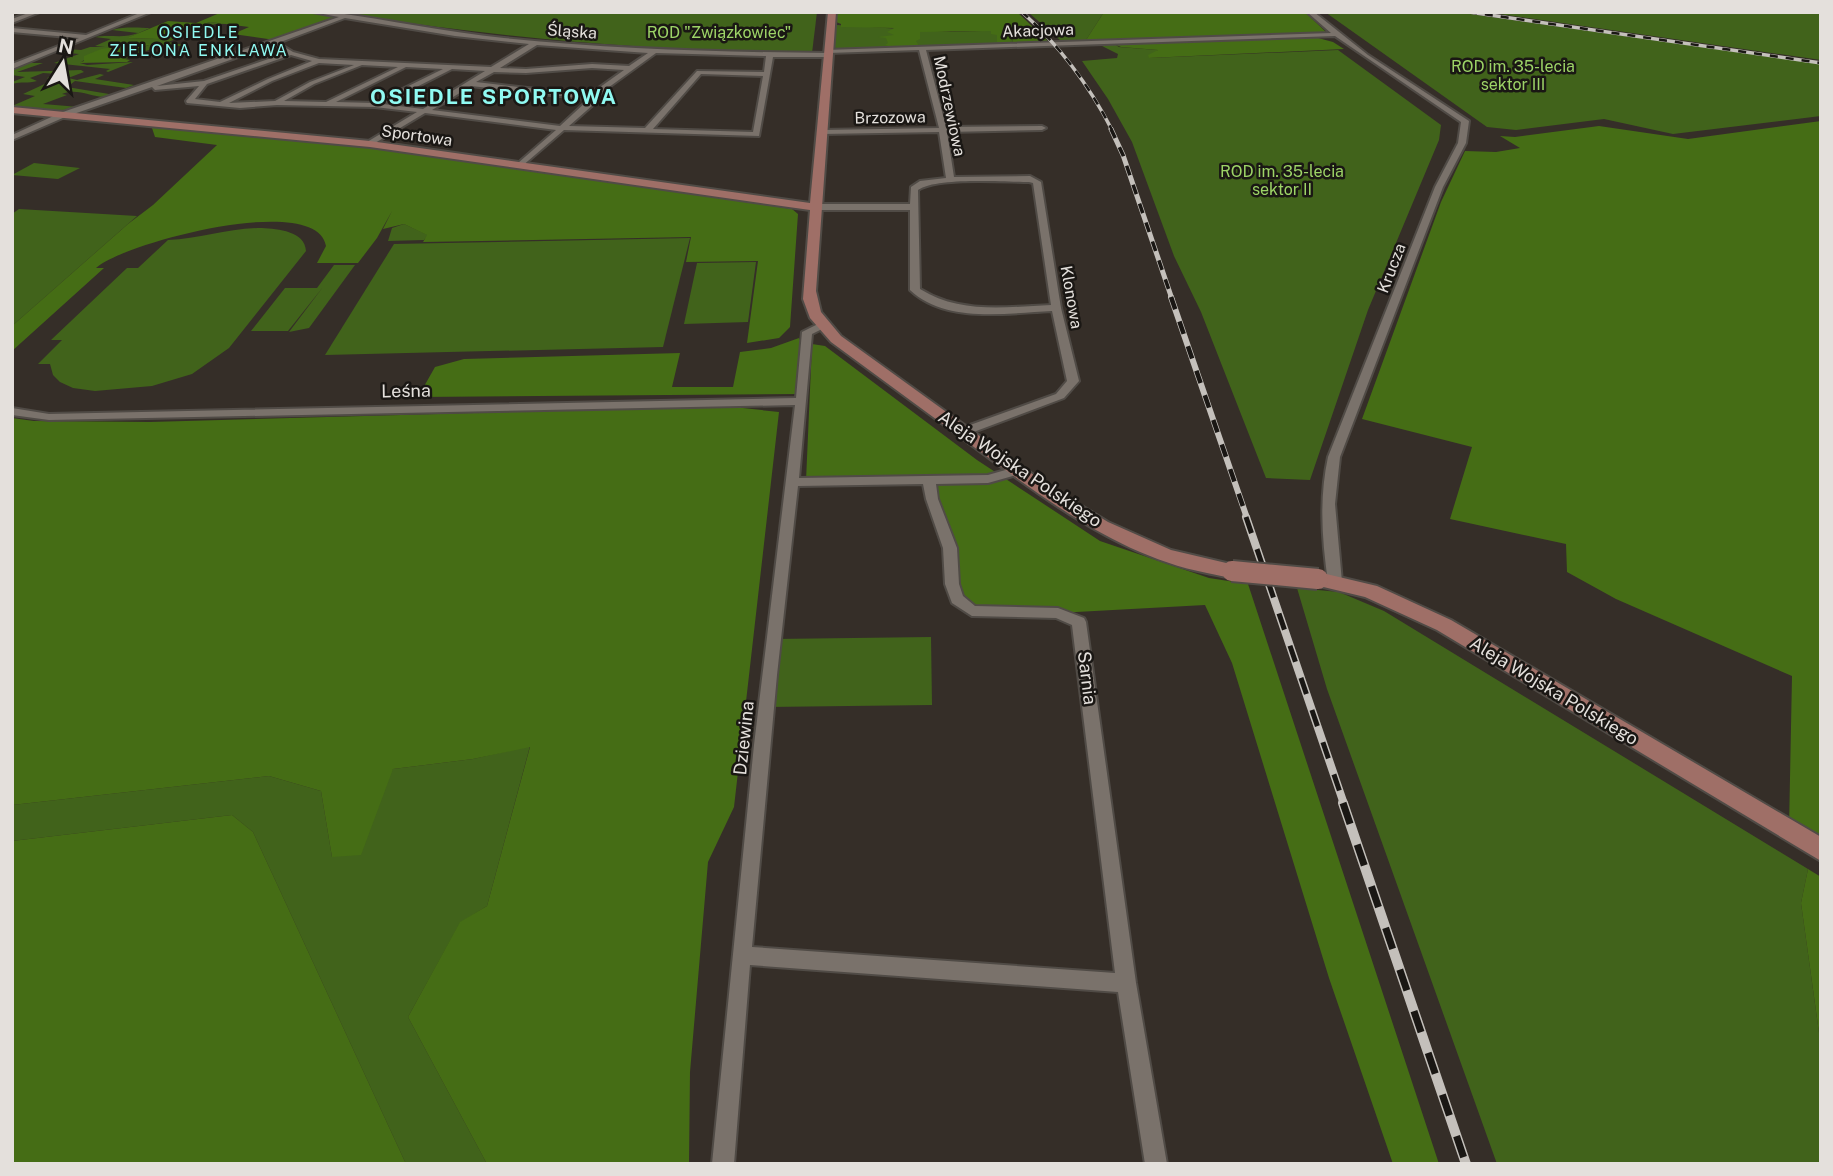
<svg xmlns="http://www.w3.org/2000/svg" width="1833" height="1176" viewBox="0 0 1833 1176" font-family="'Public Sans',sans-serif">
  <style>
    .green { fill: #41631b }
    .forest { fill: #456d15 }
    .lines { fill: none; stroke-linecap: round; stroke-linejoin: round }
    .street-casing { stroke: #504b46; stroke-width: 4 }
    .secondary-casing { stroke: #504b46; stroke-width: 4 }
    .street { fill: #7a726b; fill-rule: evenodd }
    .secondary { fill: #9f6f67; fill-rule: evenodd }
    .rail-far4-casing { stroke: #c4c0bb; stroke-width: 3.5 }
    .rail-far3-casing { stroke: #c4c0bb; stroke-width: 5 }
    .rail-far2-casing { stroke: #c4c0bb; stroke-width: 6 }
    .rail-far1-casing { stroke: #c4c0bb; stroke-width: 8 }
    .rail-casing { stroke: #c4c0bb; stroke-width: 10 }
    .rail-far4 { stroke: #1a1714; stroke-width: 2.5; stroke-dasharray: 8; stroke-linecap: butt }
    .rail-far3 { stroke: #1a1714; stroke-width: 3.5; stroke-dasharray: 10; stroke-linecap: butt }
    .rail-far2 { stroke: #1a1714; stroke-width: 4.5; stroke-dasharray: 13; stroke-linecap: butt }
    .rail-far1 { stroke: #1a1714; stroke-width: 5; stroke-dasharray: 17; stroke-linecap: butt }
    .rail { stroke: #1a1714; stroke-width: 7; stroke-dasharray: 22; stroke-linecap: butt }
    .secondary-bridge-casing { stroke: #504b46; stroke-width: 24; stroke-linecap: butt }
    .secondary-bridge { stroke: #9f6f67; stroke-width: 20 }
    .labels { text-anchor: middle; stroke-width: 5; stroke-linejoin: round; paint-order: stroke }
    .far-street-label { font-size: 16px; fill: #e4e0dc; stroke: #1a1714 }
    .far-neighbourhood-label { font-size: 16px; letter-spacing: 2px; fill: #90faf2; stroke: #1a1714 }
    .far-park-label { font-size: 16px; fill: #9dd467; stroke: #1a1714 }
    .street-label { font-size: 18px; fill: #e4e0dc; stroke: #1a1714 }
    .far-district-label { font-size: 21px; font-weight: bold; letter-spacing: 2px; fill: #90faf2; stroke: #1a1714 }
  </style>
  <rect width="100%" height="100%" fill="#352e28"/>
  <g class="green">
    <path d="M 363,12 L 817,12 L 812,53 C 658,51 507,39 355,15 Z"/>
    <path d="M 1028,12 L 1104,12 L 1086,40 L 1061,41 Z"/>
    <path d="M 1325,12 L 1456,12 L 1821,64 L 1821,116 L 1673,134 L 1604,119 L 1516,130 L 1487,127 Z"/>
    <path d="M 1485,12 L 1821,12 L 1821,60 Z"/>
    <path d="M 210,22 L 231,24 L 215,24 L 168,42 L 184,45 L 181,46 L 162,45 L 138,54 L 131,51 L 149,45 C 121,47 103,46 80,63 L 87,65 L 133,62 L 108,72 L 106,71 L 110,69 L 54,63 L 79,54 L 59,52 L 65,49 L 81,50 L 90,47 L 105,47 L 95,46 L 111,39 L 95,37 C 109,34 124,39 138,33 L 112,30 C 125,26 141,28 150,28 L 128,38 L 158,39 Z"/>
    <path d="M 837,25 L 951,32 L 1010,30 L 1013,43 L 836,49 L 833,48 L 833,26 Z"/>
    <path d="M 1113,43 L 1119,47 L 1158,50 L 1149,58 L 1338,50 L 1441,125 L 1439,140 L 1368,310 L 1310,480 L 1266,478 L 1201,312 L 1174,256 L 1132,142 L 1108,99 L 1082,61 L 1117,58 L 1118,54 L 1098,44 Z"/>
    <path d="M 28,63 L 43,63 L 17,72 L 81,70 L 84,72 L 68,78 L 77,80 L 100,74 L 104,75 L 95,79 L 134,85 L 126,88 L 75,81 L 67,87 L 115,95 C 96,102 80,86 62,94 L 67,95 L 43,104 L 79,107 L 65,111 L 12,106 L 35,96 L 23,94 L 51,81 L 47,78 L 58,74 L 43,73 L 30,78 L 37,81 C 28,84 21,81 12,84 L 12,82 L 25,77 L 12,75 L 12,69 Z"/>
    <path d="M 34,163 L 80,168 L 58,179 L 12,175 Z"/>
    <path d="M 19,209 L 137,216 L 12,326 L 12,214 Z"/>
    <path d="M 404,224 L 428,235 L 424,240 L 388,241 L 392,228 Z"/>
    <path d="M 262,228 C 278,229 305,231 306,251 L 229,348 L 192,374 L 152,386 L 95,391 L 73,388 L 60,382 L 53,375 L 50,364 L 38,364 L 62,340 L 51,340 L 127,268 L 138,268 L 168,240 C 200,239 229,228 262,228 Z"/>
    <path d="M 690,238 L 663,347 L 325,355 L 394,244 Z"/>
    <path d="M 756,262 L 748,322 L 684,324 L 697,263 Z"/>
    <path d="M 334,265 L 355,265 L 309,328 L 289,332 L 323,287 L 288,331 L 251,331 L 285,288 L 317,288 Z"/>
    <path d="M 1297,588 L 1339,592 L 1384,611 L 1808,869 L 1801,903 L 1821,1047 L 1821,1164 L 1497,1164 L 1327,689 Z"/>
    <path d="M 931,637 L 932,705 L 767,707 L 774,639 Z"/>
    <path d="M 530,746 L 487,906 L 460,923 L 408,1017 L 487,1164 L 406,1164 L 253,832 L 232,815 L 12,841 L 12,805 L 269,776 L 321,791 L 332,857 L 393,769 L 473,759 Z"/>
  </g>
  <g class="forest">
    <path d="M 222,12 L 306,12 L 342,17 L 275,40 L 233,34 L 249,27 L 210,22 L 158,39 L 127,38 L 168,21 L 196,23 Z"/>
    <path d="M 836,12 L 1017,12 L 1049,42 L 1013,44 L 1012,38 L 1010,42 L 997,42 L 997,35 L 991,34 L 991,31 L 920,32 L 920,39 L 916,41 L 919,46 L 888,46 L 885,45 L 888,43 L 886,38 L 878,37 L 894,35 L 887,32 L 894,28 L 841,27 L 841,24 L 836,22 Z"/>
    <path d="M 1104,12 L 1305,12 L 1326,32 L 1086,40 Z"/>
    <path d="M 1307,35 L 1333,42 L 1344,49 L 1149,58 L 1148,55 L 1158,50 L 1121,47 L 1112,43 Z"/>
    <path d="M 139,43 L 151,44 L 132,51 L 138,54 L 125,59 L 130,60 L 127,62 L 79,63 L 84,61 L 84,56 L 101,49 Z"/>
    <path d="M 1821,121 L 1821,848 L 1789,829 L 1792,676 L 1616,599 L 1567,572 L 1566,544 L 1450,519 L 1472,447 L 1362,419 L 1441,202 L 1465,151 L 1496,152 L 1520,148 L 1500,136 L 1515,137 L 1599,126 L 1688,139 Z"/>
    <path d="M 151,125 L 396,150 L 792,209 L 798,214 L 790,327 L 779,338 L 747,343 L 758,261 L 686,262 L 691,237 L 423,242 L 427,235 L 404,224 L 383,229 L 392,211 L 377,238 L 358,263 L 317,263 L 326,246 C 317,191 123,243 96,268 L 104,268 L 12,351 L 12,326 L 128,224 L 153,205 L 217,145 L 155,137 Z"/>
    <path d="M 799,338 L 802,344 L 799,394 L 418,397 L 435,367 L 464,359 L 680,353 L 672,387 L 733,387 L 740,352 L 771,348 Z"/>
    <path d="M 812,344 L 825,346 L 977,460 L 1100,541 L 1209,578 L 1248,584 L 1439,1164 L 1393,1164 L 1329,978 L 1232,663 L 1205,605 L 1058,613 L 972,611 L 957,599 L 929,480 L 806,481 Z"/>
    <path d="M 724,406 L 779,412 L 734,807 L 708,862 L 690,1072 L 689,1164 L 487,1164 L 408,1017 L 460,922 L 487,906 L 530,747 L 473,759 L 393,769 L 361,855 L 332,857 L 321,791 L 269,776 L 12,805 L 12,418 L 34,421 L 150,422 Z"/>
    <path d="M 232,815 L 253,832 L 406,1164 L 12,1164 L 12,841 Z"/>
    <path d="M 1808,869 L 1821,877 L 1821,1047 L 1801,903 Z"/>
  </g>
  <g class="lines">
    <g class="street-casing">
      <g id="street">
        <path d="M 31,12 L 40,12 L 12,23 L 12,19 Z"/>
        <path d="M 142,12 L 151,12 L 12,69 L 12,64 L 79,38 L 12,32 L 12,28 L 86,35 Z"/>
        <path d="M 313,12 L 331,12 C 389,20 446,32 504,38 C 612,49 720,52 828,53 L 831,55 L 828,57 L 773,57 L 759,136 L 564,130 L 521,167 L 517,165 L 518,163 L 556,130 L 425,113 L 370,146 L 366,144 L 367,142 L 417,112 L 375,107 L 277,105 L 240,108 L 187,103 L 186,101 L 199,86 L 155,90 L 152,87 L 65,117 L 12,140 L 12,135 L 60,113 L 339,17 ZM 345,18 L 455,36 L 529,44 L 491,67 L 319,59 L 293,52 L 278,43 ZM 272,45 L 286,53 L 204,81 L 157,86 ZM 537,45 L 648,53 L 629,66 L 592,64 L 526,69 L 500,68 ZM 656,53 L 766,56 L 764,72 L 697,71 L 645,128 L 569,126 L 594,104 L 594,98 ZM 291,55 L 312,61 L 268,79 L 220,102 L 195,99 L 207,84 ZM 319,63 L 354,65 L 310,82 L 275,101 L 229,103 L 272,81 ZM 362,65 L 398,67 L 326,102 L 284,101 L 314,84 ZM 406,67 L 443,69 L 374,103 L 336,102 ZM 592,68 L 624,70 L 589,95 L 476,82 L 494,72 L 526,73 ZM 452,69 L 485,71 L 423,109 L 383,104 ZM 701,74 L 763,76 L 753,132 L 653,129 ZM 471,86 L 587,99 L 587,101 L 560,126 L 432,110 Z"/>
        <path d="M 1307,12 L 1314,12 L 1368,55 L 1469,121 L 1466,143 L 1443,187 L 1340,457 L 1335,504 L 1342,582 L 1335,587 L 1328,582 C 1322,540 1319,499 1328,457 L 1435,187 L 1458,143 L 1461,122 L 1335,36 L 926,50 L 946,127 L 1042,126 L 1046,128 L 1042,130 L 947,132 L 954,177 L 1030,176 L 1041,182 L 1061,308 L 1079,381 L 1064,398 L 963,436 L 959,435 L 959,429 L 1056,394 L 1067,381 L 1052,311 C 1007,313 946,324 910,290 L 910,210 L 815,210 L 811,207 L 815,204 L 910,204 L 911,187 L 920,181 L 946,178 L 939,132 L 822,134 L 818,132 L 822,130 L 939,128 L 919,50 L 828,53 L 826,50 L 1331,33 ZM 1029,182 L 1033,183 L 1051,305 C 1005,307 960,314 920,289 L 918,190 C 937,177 1003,182 1029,182 Z"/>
        <path d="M 822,322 L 826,323 L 826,327 L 812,334 L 799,478 L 988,475 L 1016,467 L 1020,468 L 1022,471 L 1020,474 L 988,483 L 936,484 L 938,499 L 957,548 L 959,584 L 963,596 L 975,606 L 1058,608 L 1084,618 L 1086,622 L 1136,983 L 1167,1164 L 1145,1164 L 1118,992 L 750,965 L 734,1164 L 712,1164 L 754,745 L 795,405 L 49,420 L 12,415 L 12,408 L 49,414 L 796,398 L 802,332 ZM 923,484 L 926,499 L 943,548 L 945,584 L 952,603 L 972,616 L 1056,618 L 1072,625 L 1115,973 L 752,947 L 777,675 L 798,486 Z"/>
      </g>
    </g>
    <g class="secondary-casing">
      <g id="secondary">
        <path d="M 828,12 L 836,12 L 816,291 L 821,312 L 841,336 L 1049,486 L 1108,522 L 1171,550 L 1239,566 L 1241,571 L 1239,576 C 1228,579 1218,575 1207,573 C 1120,556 1048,501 978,450 C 929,414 880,378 831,342 L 810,318 L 803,299 L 810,210 L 370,147 L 12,113 L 12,107 L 370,141 L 810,203 Z"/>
        <path d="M 1318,572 L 1377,586 L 1451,620 L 1821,837 L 1821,861 L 1437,630 L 1365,597 L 1311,584 L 1308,579 L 1311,574 Z"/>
      </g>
    </g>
    <use href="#street" class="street"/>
    <use href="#secondary" class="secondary"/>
    <g class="rail-far4-casing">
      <g id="rail-far4">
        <path d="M 1022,12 C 1060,46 1089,85 1112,130"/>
        <path d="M 1469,12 L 1821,63"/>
      </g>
    </g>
    <g class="rail-far3-casing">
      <path id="rail-far3" d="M 1111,129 L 1123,155 L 1172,299"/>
    </g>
    <g class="rail-far2-casing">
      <path id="rail-far2" d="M 1171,297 L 1247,518"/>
    </g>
    <g class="rail-far1-casing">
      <path id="rail-far1" d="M 1246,517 L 1344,804"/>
    </g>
    <g class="rail-casing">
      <path id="rail" d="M 1343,803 L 1466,1164"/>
    </g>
    <use href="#rail-far4" class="rail-far4"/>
    <use href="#rail-far3" class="rail-far3"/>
    <use href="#rail-far2" class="rail-far2"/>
    <use href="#rail-far1" class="rail-far1"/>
    <use href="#rail" class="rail"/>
    <g class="secondary-bridge-casing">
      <path id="secondary-bridge" d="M 1232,571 L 1318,579"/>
    </g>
    <use href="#secondary-bridge" class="secondary-bridge"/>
  </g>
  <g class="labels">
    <g class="far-street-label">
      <text transform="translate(1038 30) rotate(-2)" y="6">Akacjowa</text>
      <text transform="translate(572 31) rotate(4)" y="6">Śląska</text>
      <text transform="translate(950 106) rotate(78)" y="6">Modrzewiowa</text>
      <text transform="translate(890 117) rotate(-1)" y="6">Brzozowa</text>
      <text transform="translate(417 135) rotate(8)" y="6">Sportowa</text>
      <text transform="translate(1391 268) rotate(-69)" y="6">Krucza</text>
      <text transform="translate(1072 297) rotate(80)" y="6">Klonowa</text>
    </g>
    <g class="far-neighbourhood-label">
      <text x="199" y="38">OSIEDLE<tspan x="199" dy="18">ZIELONA ENKLAWA</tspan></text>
    </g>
    <g class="far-park-label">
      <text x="719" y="38">ROD "Związkowiec"</text>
      <text x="1513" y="72">ROD im. 35-lecia<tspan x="1513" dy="18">sektor III</tspan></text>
      <text x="1282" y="177">ROD im. 35-lecia<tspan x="1282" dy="18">sektor II</tspan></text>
    </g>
    <g class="street-label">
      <text transform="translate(406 391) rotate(-1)" y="6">Leśna</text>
      <text transform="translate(1020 469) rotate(34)" y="6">Aleja Wojska Polskiego</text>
      <text transform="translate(1087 678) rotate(83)" y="6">Sarnia</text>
      <text transform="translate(1554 691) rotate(31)" y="6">Aleja Wojska Polskiego</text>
      <text transform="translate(744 738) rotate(-84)" y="6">Dziewina</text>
    </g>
    <g class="far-district-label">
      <text x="494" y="104">OSIEDLE SPORTOWA</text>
    </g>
  </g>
  <rect width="1833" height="1176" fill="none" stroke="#e4e0dc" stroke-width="28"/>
  <g transform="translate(63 63) rotate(11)" stroke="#1a1714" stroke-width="5" paint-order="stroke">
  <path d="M0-5L12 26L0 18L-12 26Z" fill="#e4e0dc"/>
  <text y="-10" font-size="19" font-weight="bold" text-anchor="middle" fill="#e4e0dc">N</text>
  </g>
</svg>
